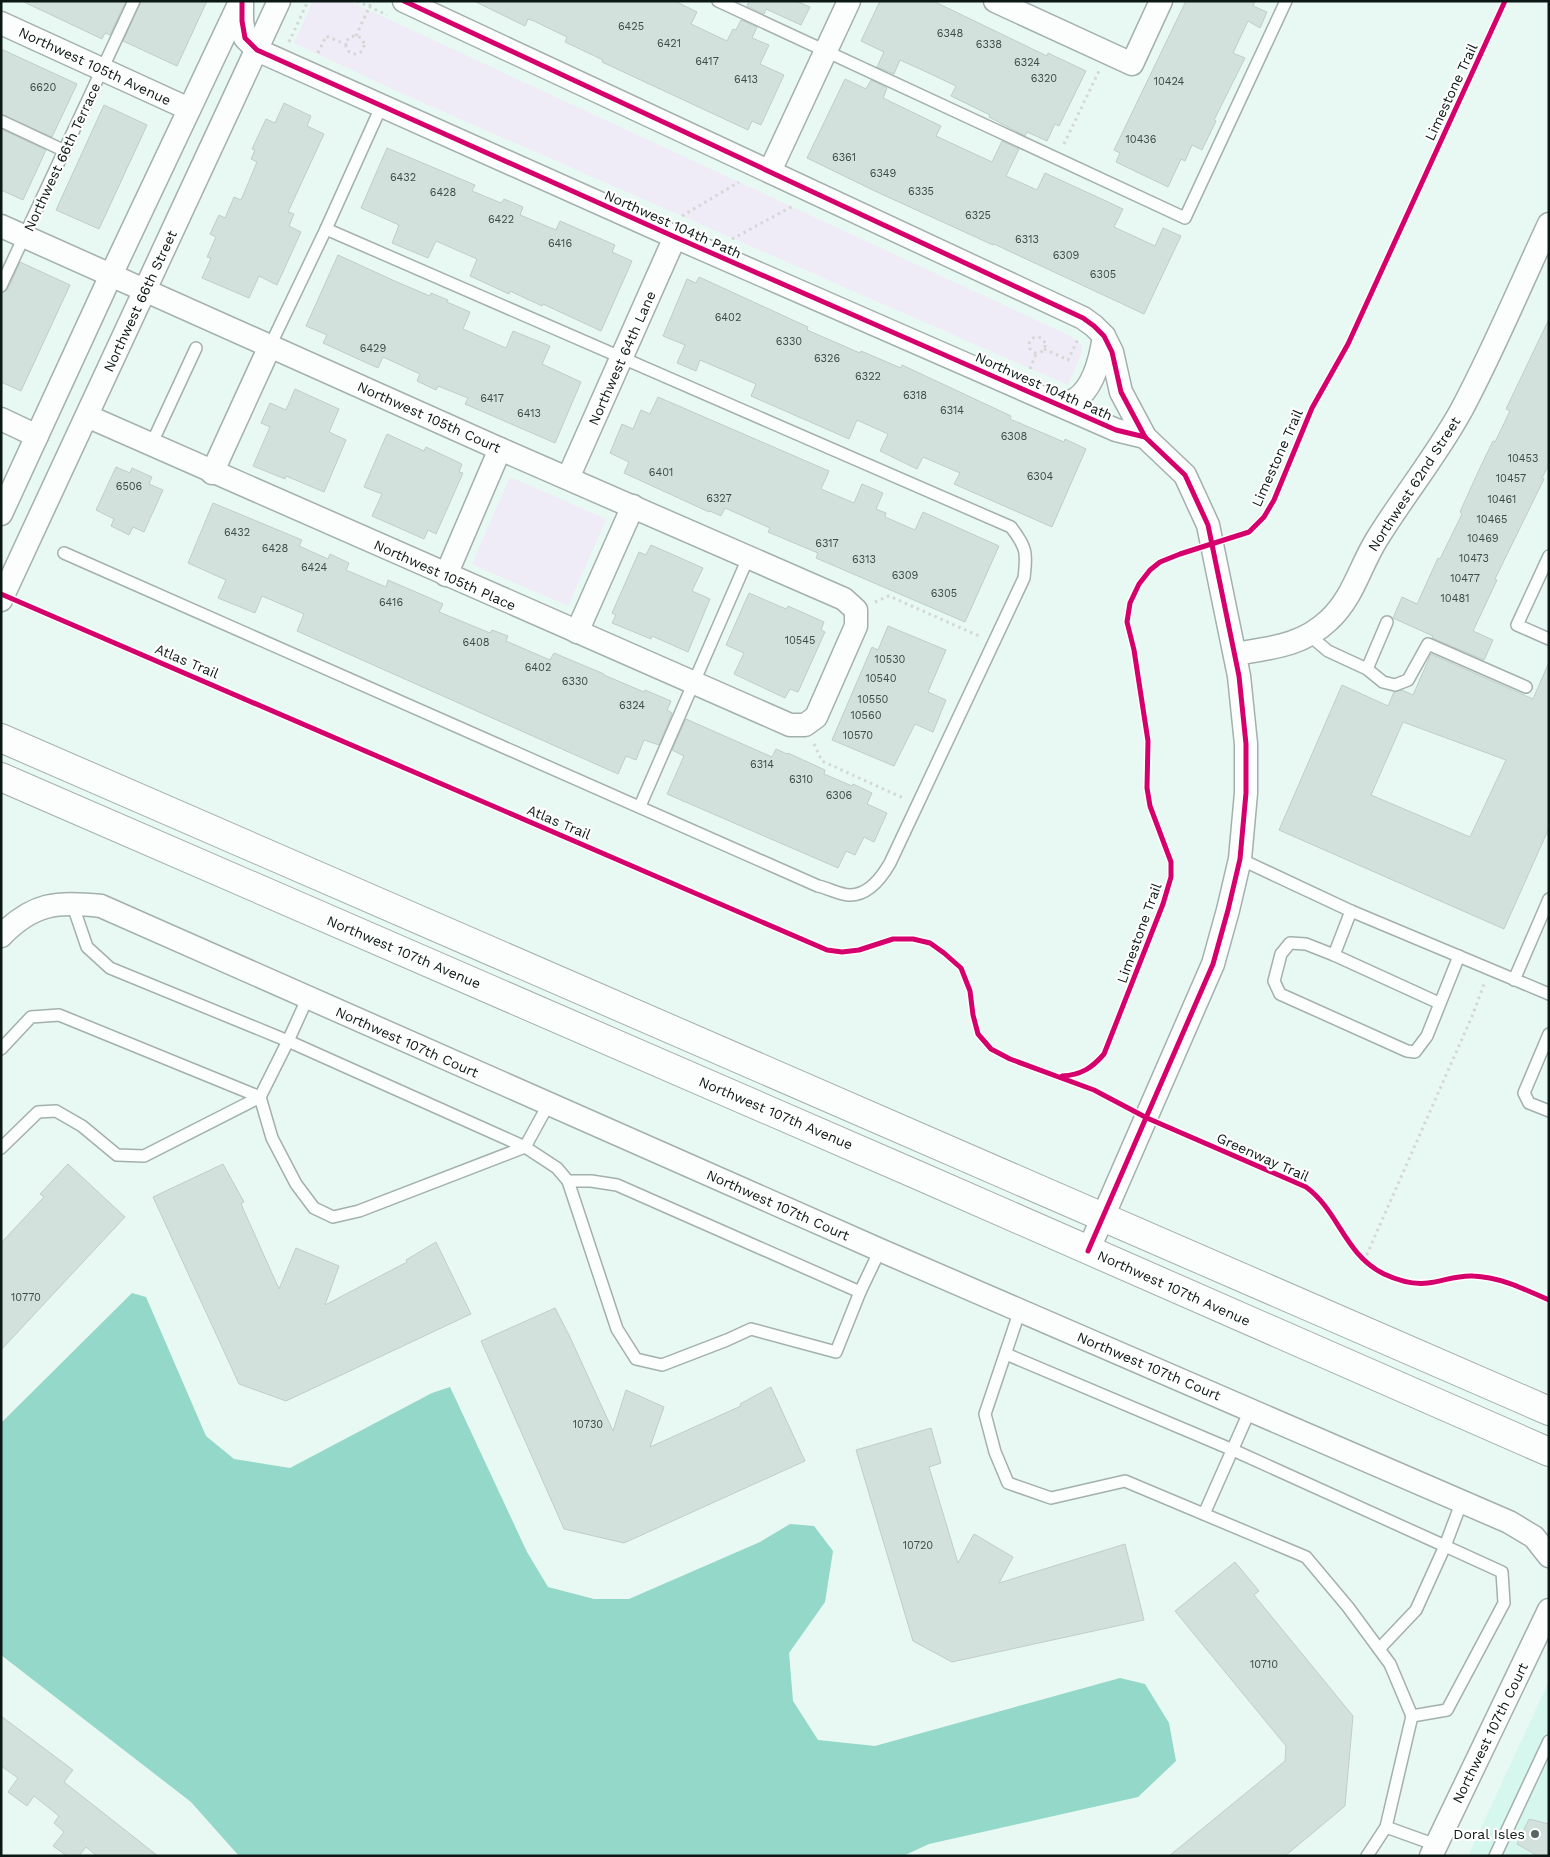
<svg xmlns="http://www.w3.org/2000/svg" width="1550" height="1857" viewBox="0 0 1550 1857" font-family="'Work Sans',sans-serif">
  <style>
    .built { fill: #d6f7ee }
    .green { fill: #efebf7 }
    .water { fill: #93d8c8 }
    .building { fill: #d2e1dc; stroke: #c0ceca; fill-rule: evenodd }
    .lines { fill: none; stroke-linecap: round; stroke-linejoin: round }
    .service-casing { stroke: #a3b0ad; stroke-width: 14 }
    .minor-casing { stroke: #a3b0ad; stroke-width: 25 }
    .secondary-casing { stroke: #a3b0ad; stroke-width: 30 }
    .path { stroke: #d3d8d6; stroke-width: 3; stroke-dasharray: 2.5 4; stroke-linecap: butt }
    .service { stroke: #fcfefd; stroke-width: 11 }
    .minor { stroke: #fcfefd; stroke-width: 22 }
    .secondary { stroke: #fcfefd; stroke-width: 28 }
    .cycleway-casing { stroke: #fff; stroke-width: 8 }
    .cycleway { stroke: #d6006c; stroke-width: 5 }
    .poi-dot { fill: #586663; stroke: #fff; stroke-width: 2 }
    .labels { text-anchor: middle; stroke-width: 4.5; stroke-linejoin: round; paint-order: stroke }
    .number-label { font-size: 11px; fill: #3e4b48 }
    .street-label { font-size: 14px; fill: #0b1815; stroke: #fff }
    .poi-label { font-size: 14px; fill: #0b1815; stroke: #fff; text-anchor: end }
  </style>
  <rect width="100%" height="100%" fill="#e8f8f3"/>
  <path class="built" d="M 1549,1681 L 1549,1856 L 1468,1856 Z"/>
  <g class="green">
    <path d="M 313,1 L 349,1 L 1070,336 L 1081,345 L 1082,352 L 1068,385 L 401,93 L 294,43 Z"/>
    <path d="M 510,477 L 606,519 L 568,606 L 472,564 Z"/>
  </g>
  <path class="water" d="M 132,1293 L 146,1297 L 206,1436 L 234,1459 L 290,1468 L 432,1393 L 450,1387 L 527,1552 L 548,1587 L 594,1599 L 629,1599 L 760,1542 L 790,1524 L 814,1526 L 833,1551 L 825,1602 L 789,1653 L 793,1701 L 818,1740 L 875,1746 L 1120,1678 L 1145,1684 L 1169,1723 L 1176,1761 L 1138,1797 L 929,1844 L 903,1856 L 239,1856 L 191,1802 L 1,1655 L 1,1423 Z"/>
  <g class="building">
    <path d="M 22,1 L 126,1 L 110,35 L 105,33 L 102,39 Z"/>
    <path d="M 141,1 L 207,1 L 177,66 L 123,41 Z"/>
    <path d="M 474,1 L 675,1 L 697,12 L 691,24 L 727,41 L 733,29 L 736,30 L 741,20 L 757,27 L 752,38 L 769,45 L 760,64 L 784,75 L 761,125 L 752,121 L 748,130 L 602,62 L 603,60 L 565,42 L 567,37 L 534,21 L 528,19 L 525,26 Z"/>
    <path d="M 749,1 L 796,1 L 810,7 L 801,25 L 766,9 L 764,14 L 747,6 Z"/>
    <path d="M 880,1 L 933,1 L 1047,56 L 1048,53 L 1086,71 L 1059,126 L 1055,124 L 1047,141 L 1027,132 L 1025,136 L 989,117 L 990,115 L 951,96 L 956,86 L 920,69 L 900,60 L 894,74 L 877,67 L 884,52 L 861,41 Z"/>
    <path d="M 1186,1 L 1255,1 L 1253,6 L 1267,12 L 1260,28 L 1248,21 L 1233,53 L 1245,58 L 1214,120 L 1216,121 L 1202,150 L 1192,145 L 1185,161 L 1181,159 L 1168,187 L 1116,162 L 1120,153 L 1114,150 Z"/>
    <path d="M 1,49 L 77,84 L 52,137 L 1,114 Z"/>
    <path d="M 845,79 L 866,89 L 871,80 L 887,88 L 883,98 L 941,126 L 936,136 L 992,162 L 1002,141 L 1019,149 L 1006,176 L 1037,190 L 1045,173 L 1106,201 L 1123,209 L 1114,227 L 1155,246 L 1163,228 L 1181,236 L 1144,314 L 994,244 L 993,245 L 877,192 L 807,158 Z"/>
    <path d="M 284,103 L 311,116 L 307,126 L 324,134 L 288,212 L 294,214 L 289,226 L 301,232 L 277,285 L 259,276 L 249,298 L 202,278 L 211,258 L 207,257 L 216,237 L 210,234 L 219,215 L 225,218 L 234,197 L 241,200 L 257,162 L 251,159 L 255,150 L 252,149 L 266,119 L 275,123 Z"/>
    <path d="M 104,105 L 147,125 L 99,229 L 56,210 Z"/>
    <path d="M 1,129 L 46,150 L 23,200 L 1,190 Z"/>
    <path d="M 387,148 L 475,185 L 472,191 L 501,203 L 504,199 L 523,207 L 520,215 L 556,230 L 560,221 L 615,245 L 612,252 L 632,261 L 601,331 L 543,304 L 542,306 L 510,291 L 509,294 L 470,276 L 477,259 L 436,241 L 428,258 L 392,243 L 399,225 L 361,208 Z"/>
    <path d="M 338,255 L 397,282 L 430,296 L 431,293 L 448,300 L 447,302 L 470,312 L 463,329 L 506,348 L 513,331 L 550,346 L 542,364 L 581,382 L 555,443 L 465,404 L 468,398 L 438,386 L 436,390 L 417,381 L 420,374 L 383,357 L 378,368 L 323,343 L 327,335 L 306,326 Z"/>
    <path d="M 20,262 L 70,285 L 21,391 L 1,382 L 1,293 L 8,289 Z"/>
    <path d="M 699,277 L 808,327 L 807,330 L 860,353 L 861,351 L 901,368 L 902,365 L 1011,416 L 1010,419 L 1064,442 L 1065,439 L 1086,449 L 1052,527 L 954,484 L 960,473 L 923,457 L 917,469 L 880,451 L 888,434 L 857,420 L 849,439 L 751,396 L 756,384 L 700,360 L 696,371 L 677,363 L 685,345 L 663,336 L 687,279 L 696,283 Z"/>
    <path d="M 1549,319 L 1549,464 L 1542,478 L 1544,479 L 1495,579 L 1497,580 L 1473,631 L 1493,640 L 1484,660 L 1432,638 L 1433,636 L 1393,618 L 1402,597 L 1417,604 L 1438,558 L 1440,559 L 1462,514 L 1460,512 L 1478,472 L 1493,441 L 1495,442 L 1510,411 L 1506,409 Z"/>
    <path d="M 295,389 L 339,409 L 329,432 L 346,440 L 324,492 L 286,476 L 285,479 L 253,466 L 270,427 L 261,423 L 270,403 L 286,410 Z"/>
    <path d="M 658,397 L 829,471 L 821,489 L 854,503 L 862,484 L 883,493 L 876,509 L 886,513 L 885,517 L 915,530 L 923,512 L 999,546 L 965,622 L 816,558 L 818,553 L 768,532 L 770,528 L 725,508 L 721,516 L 710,511 L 709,512 L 624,473 L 629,462 L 610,453 L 622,424 L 633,429 L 641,410 L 650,414 Z"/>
    <path d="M 387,434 L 424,451 L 426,447 L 462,464 L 459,472 L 463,473 L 436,534 L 428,530 L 424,539 L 372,516 L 382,494 L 364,487 Z"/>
    <path d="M 116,467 L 130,473 L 132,468 L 152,477 L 149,484 L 163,490 L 144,532 L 133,527 L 129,535 L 111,526 L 114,519 L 96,510 Z"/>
    <path d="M 213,503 L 302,540 L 299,546 L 328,559 L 330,554 L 349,563 L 346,570 L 386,587 L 388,580 L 432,599 L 443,604 L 439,612 L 490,633 L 492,630 L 508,636 L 506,641 L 550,660 L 554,653 L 604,674 L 604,675 L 644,692 L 645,690 L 671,701 L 667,710 L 672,713 L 659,745 L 644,740 L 636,760 L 626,756 L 618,774 L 297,631 L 304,614 L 262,596 L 255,613 L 218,598 L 226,580 L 188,563 Z"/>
    <path d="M 651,545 L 703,568 L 692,591 L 710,599 L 688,652 L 652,636 L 651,639 L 612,623 L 616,615 L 612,613 L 639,552 L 646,555 Z"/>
    <path d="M 749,593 L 786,609 L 788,606 L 824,622 L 821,630 L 825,632 L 798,692 L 790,689 L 785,698 L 734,674 L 744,653 L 726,645 Z"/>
    <path d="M 888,626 L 946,650 L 928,692 L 946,700 L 933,732 L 915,724 L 894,766 L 832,740 L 872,647 L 878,650 Z"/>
    <path d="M 1431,654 L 1533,699 L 1549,662 L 1549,828 L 1504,929 L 1279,830 L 1342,685 L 1388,706 L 1394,692 L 1402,690 L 1413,695 ZM 1403,722 L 1506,760 L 1470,837 L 1371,795 Z"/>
    <path d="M 686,719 L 772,757 L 776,749 L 787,754 L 788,753 L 825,770 L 824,774 L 852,786 L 853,784 L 872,793 L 867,804 L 887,813 L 874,842 L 864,837 L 855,855 L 846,851 L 838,868 L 667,794 L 684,756 L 672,750 Z"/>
    <path d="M 68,1164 L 125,1217 L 1,1350 L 1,1243 L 44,1197 L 40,1194 Z"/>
    <path d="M 223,1164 L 244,1202 L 241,1204 L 279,1289 L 296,1248 L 339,1266 L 325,1305 L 407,1262 L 406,1260 L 436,1242 L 471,1314 L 286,1401 L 239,1384 L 153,1197 Z"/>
    <path d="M 555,1308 L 569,1335 L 613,1431 L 626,1390 L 664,1407 L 650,1447 L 741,1406 L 740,1404 L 771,1387 L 805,1461 L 624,1543 L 564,1529 L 481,1341 Z"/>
    <path d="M 931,1428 L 941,1463 L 929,1467 L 958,1563 L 974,1534 L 1013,1557 L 999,1583 L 1125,1544 L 1144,1620 L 952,1662 L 913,1641 L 856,1450 Z"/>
    <path d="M 1235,1562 L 1259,1591 L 1254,1595 L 1353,1716 L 1345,1806 L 1285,1856 L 1169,1856 L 1285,1761 L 1286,1746 L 1175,1611 Z"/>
    <path d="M 1,1716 L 73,1770 L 64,1782 L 158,1856 L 97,1856 L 86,1847 L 79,1856 L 67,1856 L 53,1846 L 64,1832 L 54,1823 L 59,1816 L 34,1796 L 27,1806 L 8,1792 L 18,1778 L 1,1766 Z"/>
    <path d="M 1529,1819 L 1549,1824 L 1549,1856 L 1538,1856 L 1517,1844 Z"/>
  </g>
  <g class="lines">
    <g class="service-casing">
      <g id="service">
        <path d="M 718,1 L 1185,218 L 1286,1"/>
        <path d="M 1,121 L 65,151"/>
        <path d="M 1,286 L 134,1"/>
        <path d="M 270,346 L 326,229 L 381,107"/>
        <path d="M 151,445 L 196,348"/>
        <path d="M 64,553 L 818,886 C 828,888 840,895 850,895 C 868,895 882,877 890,863 L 1024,578 C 1027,553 1027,548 1011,527 L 326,229"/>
        <path d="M 1549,556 L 1517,625 L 1549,639"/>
        <path d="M 1309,635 L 1328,651 L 1367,669 L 1383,682 L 1395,685 L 1408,680 L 1428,644 L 1526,687"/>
        <path d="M 1367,669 L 1387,622"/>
        <path d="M 640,806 L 748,558"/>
        <path d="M 1240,859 L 1351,911 L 1549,994"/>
        <path d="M 72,903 L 87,947 L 110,968 L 288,1041 L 308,997"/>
        <path d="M 1351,911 L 1334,955 L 1306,944 L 1290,943 L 1281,954 L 1274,981 L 1280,994 L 1407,1051 L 1415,1052 L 1427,1036 L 1459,956"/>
        <path d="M 1334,955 L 1439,1003"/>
        <path d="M 1514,980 L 1549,899"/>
        <path d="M 1549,1034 L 1524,1093 L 1529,1103 L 1549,1111"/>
        <path d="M 1,1049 L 31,1017 L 59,1015 L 260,1097 L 272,1138 L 296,1184 L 314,1208 L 333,1217 L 359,1211 L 525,1147 L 557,1168 L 568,1181 L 591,1181 L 617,1185 L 860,1292 L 880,1250"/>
        <path d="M 1,1148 L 38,1112 L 56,1111 L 82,1126 L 117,1155 L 144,1156 L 260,1097 L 288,1041 L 525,1147 L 548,1105"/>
        <path d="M 568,1181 L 617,1329 L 636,1359 L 662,1365 L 727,1340 L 751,1329 L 836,1352 L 860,1292"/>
        <path d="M 1020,1310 L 985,1414 L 995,1452 L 1008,1483 L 1051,1498 L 1125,1481 L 1306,1557 L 1348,1607 L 1390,1664 L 1412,1716 L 1447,1710 L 1504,1603 L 1502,1572 L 1445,1546 L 1462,1501"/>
        <path d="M 1006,1354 L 1233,1450 L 1445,1546 L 1416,1610 L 1379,1649"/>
        <path d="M 1204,1514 L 1250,1410"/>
        <path d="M 1386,1827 L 1436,1845"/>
        <path d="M 1367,1856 L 1386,1827 L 1412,1716"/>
        <path d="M 1495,1856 L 1549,1741"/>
      </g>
    </g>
    <g class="minor-casing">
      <g id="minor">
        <path d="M 242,1 L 242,21 L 245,38 L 257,50 L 675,237 L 1116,430 L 1145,437"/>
        <path d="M 404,1 L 1083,318 L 1094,326 L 1104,336 L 1112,352 L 1121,392 L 1145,437 L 1185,475 L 1208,525 L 1239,676 L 1246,744 L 1246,793 L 1240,859 L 1228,910 L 1213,964 L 1088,1251"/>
        <path d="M 995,1 L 1132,64 L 1161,1"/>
        <path d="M 1,23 L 189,109"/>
        <path d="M 770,171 L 849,1"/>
        <path d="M 1,226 L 500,449 L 844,599 L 856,610 L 856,626 L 816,717 L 805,725 L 790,725 L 87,416"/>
        <path d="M 1057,404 C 1063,403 1071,402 1076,399 C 1094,387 1101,356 1104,336"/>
        <path d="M 1,419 L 37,436"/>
        <path d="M 212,473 L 270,346"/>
        <path d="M 568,478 L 675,237"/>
        <path d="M 1,514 L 111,275 L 240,2"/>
        <path d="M 446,575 L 500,449"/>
        <path d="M 1,600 L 279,1"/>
        <path d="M 577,632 L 633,506"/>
        <path d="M 1235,654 C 1270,648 1302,646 1329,620 C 1353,598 1360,566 1377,539 C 1404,495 1437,455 1462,409 C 1494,349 1520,286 1549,224"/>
        <path d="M 1,936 C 33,903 57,901 101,906 L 880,1250 L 1509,1522 L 1534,1537 L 1549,1556"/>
        <path d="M 1431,1856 L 1549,1610"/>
      </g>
    </g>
    <g class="secondary-casing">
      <g id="secondary">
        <path d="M 1,738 L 1549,1411"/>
        <path d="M 1,777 L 922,1177 L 1549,1452"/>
      </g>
    </g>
    <g class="path">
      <path d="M 357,1 L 387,15"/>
      <path d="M 356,36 L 372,1"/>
      <circle cx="355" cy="45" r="9"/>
      <path d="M 289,42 L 308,1"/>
      <path d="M 318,53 L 326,36 L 347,45"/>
      <path d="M 1064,144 L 1099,71"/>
      <path d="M 682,216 L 739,182"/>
      <path d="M 732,239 L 793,206"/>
      <circle cx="1037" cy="345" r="8"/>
      <path d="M 1044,349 L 1068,360 L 1078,339"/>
      <path d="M 1030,369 L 1036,354"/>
      <path d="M 875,602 L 889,596 L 979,636"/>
      <path d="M 814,744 L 822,761 L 903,798"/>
      <path d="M 1364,1261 L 1473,1014 L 1484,984"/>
    </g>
    <use href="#service" class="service"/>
    <use href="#minor" class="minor"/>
    <use href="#secondary" class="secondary"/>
    <g class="cycleway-casing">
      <g id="cycleway">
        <path d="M 242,1 L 242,21 L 245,38 L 257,50 L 675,237 L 1116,430 L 1145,437"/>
        <path d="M 404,1 L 1083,318 L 1094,326 L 1104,336 L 1112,352 L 1121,392 L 1145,437 L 1185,475 L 1208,525 L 1239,676 L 1246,744 L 1246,793 L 1240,859 L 1228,910 L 1213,964 L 1088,1251"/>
        <path d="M 1,594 L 827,950 L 842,952 L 859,950 L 893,939 L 913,939 L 930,943 L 944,953 L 961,968 L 970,991 L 973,1015 L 978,1034 L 991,1049 L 1010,1059 L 1094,1090 L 1147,1118 L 1306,1187 C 1339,1211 1344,1254 1384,1274 C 1397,1280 1413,1285 1428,1283 C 1444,1281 1457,1275 1473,1276 C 1500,1277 1524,1289 1549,1300"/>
        <path d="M 1062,1076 C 1081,1075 1092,1068 1104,1054 L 1163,904 L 1171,877 L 1171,862 L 1150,806 L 1147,788 L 1148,741 L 1134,650 L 1127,622 L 1130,603 L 1139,584 L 1150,570 L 1160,562 L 1180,554 L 1249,532 L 1264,517 L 1274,500 L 1312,408 L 1348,344 L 1505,1"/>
      </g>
    </g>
    <use href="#cycleway" class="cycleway"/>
  </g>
  <circle class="poi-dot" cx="1535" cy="1834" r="5"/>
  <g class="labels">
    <g class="number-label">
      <text x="631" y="30">6425</text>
      <text x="950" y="37">6348</text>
      <text x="669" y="47">6421</text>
      <text x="989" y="48">6338</text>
      <text x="707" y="65">6417</text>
      <text x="1027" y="66">6324</text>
      <text x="1044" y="82">6320</text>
      <text x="746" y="83">6413</text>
      <text x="1169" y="85">10424</text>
      <text x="43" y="91">6620</text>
      <text x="1141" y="143">10436</text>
      <text x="844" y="161">6361</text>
      <text x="883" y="177">6349</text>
      <text x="403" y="181">6432</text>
      <text x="921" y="195">6335</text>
      <text x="443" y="196">6428</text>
      <text x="978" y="219">6325</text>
      <text x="501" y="223">6422</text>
      <text x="1027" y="243">6313</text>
      <text x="560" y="247">6416</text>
      <text x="1066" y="259">6309</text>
      <text x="1103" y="278">6305</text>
      <text x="728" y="321">6402</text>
      <text x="789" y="345">6330</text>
      <text x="373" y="352">6429</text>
      <text x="827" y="362">6326</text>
      <text x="868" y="380">6322</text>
      <text x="915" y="399">6318</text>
      <text x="492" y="402">6417</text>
      <text x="952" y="414">6314</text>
      <text x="529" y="417">6413</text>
      <text x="1014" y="440">6308</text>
      <text x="1523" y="462">10453</text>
      <text x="661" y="476">6401</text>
      <text x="1040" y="480">6304</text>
      <text x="1511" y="482">10457</text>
      <text x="129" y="490">6506</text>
      <text x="719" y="502">6327</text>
      <text x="1502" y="503">10461</text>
      <text x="1492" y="523">10465</text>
      <text x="237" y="536">6432</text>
      <text x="1483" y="542">10469</text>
      <text x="827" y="547">6317</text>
      <text x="275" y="552">6428</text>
      <text x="1474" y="562">10473</text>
      <text x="864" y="563">6313</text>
      <text x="314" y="571">6424</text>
      <text x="905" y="579">6309</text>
      <text x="1465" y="582">10477</text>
      <text x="944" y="597">6305</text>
      <text x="1455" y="602">10481</text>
      <text x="391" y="606">6416</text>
      <text x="800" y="644">10545</text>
      <text x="476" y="646">6408</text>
      <text x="890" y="663">10530</text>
      <text x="538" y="671">6402</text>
      <text x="881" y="682">10540</text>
      <text x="575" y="685">6330</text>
      <text x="873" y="703">10550</text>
      <text x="632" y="709">6324</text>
      <text x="866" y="719">10560</text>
      <text x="858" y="739">10570</text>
      <text x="762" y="768">6314</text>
      <text x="801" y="783">6310</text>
      <text x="839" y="799">6306</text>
      <text x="26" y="1301">10770</text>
      <text x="588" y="1428">10730</text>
      <text x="918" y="1549">10720</text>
      <text x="1264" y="1668">10710</text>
    </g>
    <g class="street-label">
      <text transform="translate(95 66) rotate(25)" y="5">Northwest 105th Avenue</text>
      <text transform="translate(1451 92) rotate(-65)" y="5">Limestone Trail</text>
      <text transform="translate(62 157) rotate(-65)" y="5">Northwest 66th Terrace</text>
      <text transform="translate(673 224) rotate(24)" y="5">Northwest 104th Path</text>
      <text transform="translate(140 301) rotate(-65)" y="5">Northwest 66th Street</text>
      <text transform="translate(622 358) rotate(-66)" y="5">Northwest 64th Lane</text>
      <text transform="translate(1044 386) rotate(24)" y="5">Northwest 104th Path</text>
      <text transform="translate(429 417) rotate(24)" y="5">Northwest 105th Court</text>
      <text transform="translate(1277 458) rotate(-66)" y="5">Limestone Trail</text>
      <text transform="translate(1414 484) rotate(-57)" y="5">Northwest 62nd Street</text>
      <text transform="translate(445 575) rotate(24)" y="5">Northwest 105th Place</text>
      <text transform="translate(187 661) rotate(23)" y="5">Atlas Trail</text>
      <text transform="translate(559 822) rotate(23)" y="5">Atlas Trail</text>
      <text transform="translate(1139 933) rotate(-70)" y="5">Limestone Trail</text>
      <text transform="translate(404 952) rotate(23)" y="5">Northwest 107th Avenue</text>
      <text transform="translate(407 1042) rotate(24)" y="5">Northwest 107th Court</text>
      <text transform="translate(776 1113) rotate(23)" y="5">Northwest 107th Avenue</text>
      <text transform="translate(1263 1157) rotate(24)" y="5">Greenway Trail</text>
      <text transform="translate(778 1205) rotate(24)" y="5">Northwest 107th Court</text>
      <text transform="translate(1174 1288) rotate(24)" y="5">Northwest 107th Avenue</text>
      <text transform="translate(1149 1366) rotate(23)" y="5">Northwest 107th Court</text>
      <text transform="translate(1490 1733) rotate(-64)" y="5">Northwest 107th Court</text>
    </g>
    <g class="poi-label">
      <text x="1525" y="1839">Doral Isles</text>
    </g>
  </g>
  <rect width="1550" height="1857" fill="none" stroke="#0b1815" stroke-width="5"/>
</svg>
